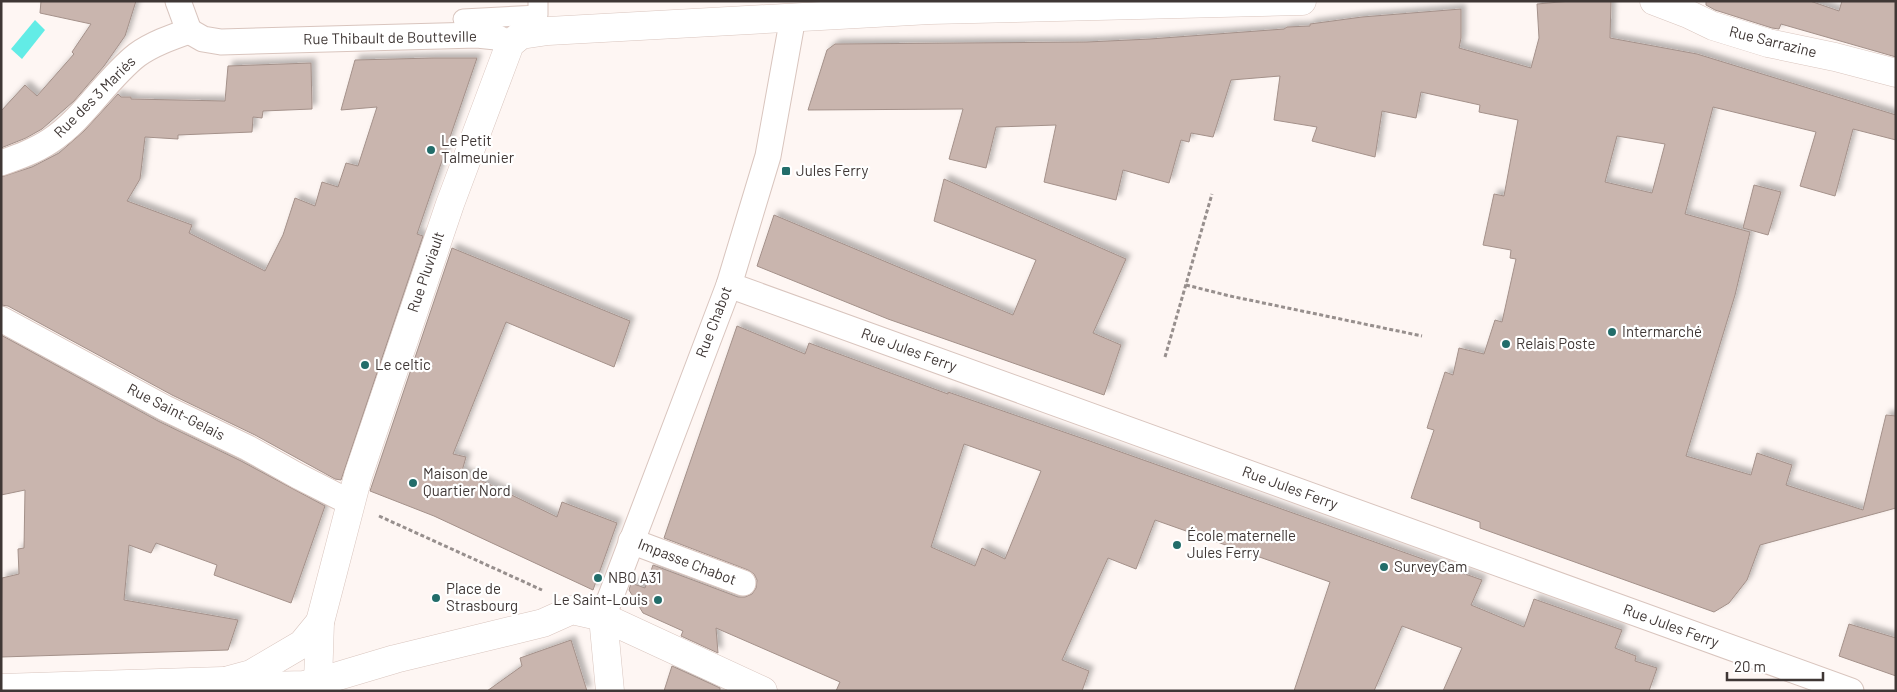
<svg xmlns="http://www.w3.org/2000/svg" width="1897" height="692" viewBox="0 0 1897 692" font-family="Barlow,sans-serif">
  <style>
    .water { fill: #62ece6 }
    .building { fill: #c9b5ae; stroke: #a4918a; fill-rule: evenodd; filter: url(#shadow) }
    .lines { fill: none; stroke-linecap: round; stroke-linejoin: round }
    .pedestrian-casing { stroke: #d9c5be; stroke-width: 21 }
    .minor-casing { stroke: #d9c5be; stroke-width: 27 }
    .tertiary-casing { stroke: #d9c5be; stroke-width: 29 }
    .secondary-casing { stroke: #d9c5be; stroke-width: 29 }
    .path { stroke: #978f8d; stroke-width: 3; stroke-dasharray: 4 2.5; stroke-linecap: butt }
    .pedestrian { stroke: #fff; stroke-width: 19 }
    .minor { stroke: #fff; stroke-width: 25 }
    .tertiary { stroke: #fff; stroke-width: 28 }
    .secondary { stroke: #fff; stroke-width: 28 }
    .poi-dot { fill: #226d6a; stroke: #fff; stroke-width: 2 }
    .labels { text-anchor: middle; stroke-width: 4.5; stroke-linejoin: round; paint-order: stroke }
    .street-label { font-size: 15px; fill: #3f3735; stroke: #fff }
    .poi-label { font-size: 15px; fill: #3f3735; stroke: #fff; text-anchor: start }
  </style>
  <defs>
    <filter id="shadow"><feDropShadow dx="4.5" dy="-4.5" stdDeviation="2.5" flood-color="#0004"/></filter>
  </defs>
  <rect width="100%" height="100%" fill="#fef6f3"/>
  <path class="water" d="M 35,20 L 45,30 L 22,59 L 11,49 Z"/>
  <g class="building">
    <path d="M 41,1 L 136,1 L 125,36 L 104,66 L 74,101 L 42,129 L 26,138 L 1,148 L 1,111 L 25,85 L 37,96 L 74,54 L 72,52 L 91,24 L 40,13 Z"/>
    <path d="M 1571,1 L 1611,1 L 1610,38 L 1697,54 L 1896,115 L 1896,140 L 1853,129 L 1835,196 L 1800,186 L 1816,132 L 1713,107 L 1685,214 L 1750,232 L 1735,295 L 1686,456 L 1751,475 L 1757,453 L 1792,465 L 1786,485 L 1863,510 L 1886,415 L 1896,416 L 1896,508 L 1760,545 L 1747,580 L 1729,603 L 1714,612 L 1480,528 L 1480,522 L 1411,498 L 1434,430 L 1427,428 L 1445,372 L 1453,375 L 1459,348 L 1484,354 L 1495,320 L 1502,322 L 1516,259 L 1510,258 L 1511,250 L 1483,245 L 1494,194 L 1504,196 L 1518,120 L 1479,112 L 1480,105 L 1421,92 L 1416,118 L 1382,111 L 1375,157 L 1312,141 L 1317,127 L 1274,120 L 1280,76 L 1231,80 L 1213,137 L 1191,133 L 1189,142 L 1181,140 L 1169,183 L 1123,170 L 1116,200 L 1044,182 L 1056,125 L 996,127 L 986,168 L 949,159 L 963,109 L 808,110 L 827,50 L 835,44 L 1087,42 L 1150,39 L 1284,29 L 1287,27 L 1310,26 L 1310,24 L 1362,17 L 1461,9 L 1461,38 L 1459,48 L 1531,68 L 1539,38 L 1537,4 ZM 1617,136 L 1665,144 L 1652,193 L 1605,182 Z"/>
    <path d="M 1706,1 L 1810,1 L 1839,11 L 1842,1 L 1896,1 L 1896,57 L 1781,24 L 1779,29 L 1772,28 L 1715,10 L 1706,5 Z"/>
    <path d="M 433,58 L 477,58 L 417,234 L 423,236 L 341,480 L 335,479 L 255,435 L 172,395 L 8,306 L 1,305 L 1,177 L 32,167 L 59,153 L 84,131 L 118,94 L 121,97 L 131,97 L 131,99 L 225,101 L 228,66 L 311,63 L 312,109 L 263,111 L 262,118 L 253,117 L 252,132 L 178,135 L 178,139 L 145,137 L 140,179 L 127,201 L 192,225 L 189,233 L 265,271 L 283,235 L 295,198 L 315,206 L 322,182 L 338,187 L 346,163 L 358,166 L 377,107 L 341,110 L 355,60 Z"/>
    <path d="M 944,179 L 1126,259 L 1093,333 L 1121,345 L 1104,395 L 888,319 L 757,266 L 774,215 L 1013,315 L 1036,260 L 934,221 Z"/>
    <path d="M 1754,185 L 1781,192 L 1768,235 L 1743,228 Z"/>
    <path d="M 452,248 L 630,321 L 614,367 L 506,322 L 453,454 L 466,457 L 462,471 L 557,517 L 562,502 L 617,523 L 593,590 L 434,516 L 370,491 Z"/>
    <path d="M 737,326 L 805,354 L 809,343 L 948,394 L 948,392 L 1087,440 L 1482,580 L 1471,605 L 1524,627 L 1534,599 L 1622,630 L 1615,648 L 1636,656 L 1635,661 L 1657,668 L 1649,691 L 1443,691 L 1462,648 L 1402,626 L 1374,691 L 1294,691 L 1330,582 L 1155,520 L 1136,569 L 1108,558 L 1062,660 L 1089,671 L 1082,691 L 836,691 L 840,682 L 716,628 L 718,653 L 681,636 L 683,631 L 643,613 L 629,590 L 631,583 L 645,588 L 653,565 L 738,597 L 745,597 L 752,594 L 756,588 L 757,580 L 754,574 L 748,570 L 664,538 ZM 964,444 L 1041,471 L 1005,559 L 982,548 L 975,566 L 931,547 Z"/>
    <path d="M 1,335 L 158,421 L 241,461 L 325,506 L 291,603 L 214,575 L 217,565 L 156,543 L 151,553 L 129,545 L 124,600 L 238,620 L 228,650 L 1,657 L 2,578 L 19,574 L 18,549 L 24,548 L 25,490 L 1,495 Z"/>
    <path d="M 1849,624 L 1896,638 L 1896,676 L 1839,656 Z"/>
    <path d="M 571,640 L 587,691 L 487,691 L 522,666 L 520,658 Z"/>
    <path d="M 672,666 L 720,688 L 720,691 L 664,691 Z"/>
  </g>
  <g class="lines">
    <g class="pedestrian-casing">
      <path id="pedestrian" d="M 463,19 L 538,15 L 538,1"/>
    </g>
    <g class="minor-casing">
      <g id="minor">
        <path d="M 178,1 L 189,31"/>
        <path d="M 189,31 L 203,39 L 221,42 L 477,35 L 496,37 L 510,44"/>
        <path d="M 1,163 C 18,157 35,151 50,141 C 85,118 105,80 137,55 C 152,44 172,37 189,31"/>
        <path d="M 729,285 L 1851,691"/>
        <path d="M 1,319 L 165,408 L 248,448 L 298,476 L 351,503"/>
        <path d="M 631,541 L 743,583"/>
        <path d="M 603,617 L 729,285 L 768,156 L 793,17"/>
      </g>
    </g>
    <g class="tertiary-casing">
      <path id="tertiary" d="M 603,617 L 610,691"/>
    </g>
    <g class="secondary-casing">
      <g id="secondary">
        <path d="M 1654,1 L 1688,14 L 1713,26 L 1768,43 L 1835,57 L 1896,73"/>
        <path d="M 229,680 L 251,674 L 302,644 L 320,622"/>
        <path d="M 318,682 L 320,622 L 358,476 L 450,204 L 510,44 L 521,35 L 548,31 L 930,10 L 1302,1"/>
        <path d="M 1,688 L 223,681 L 266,686 L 304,685 L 318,682 L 395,659 L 543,623 L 572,610 L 603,617 L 763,691"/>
      </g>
    </g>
    <g class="path">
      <path d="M 1186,285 L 1230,296 L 1422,336"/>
      <path d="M 1165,357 L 1212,194"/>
      <path d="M 379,516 L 542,590"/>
    </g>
    <use href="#pedestrian" class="pedestrian"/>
    <use href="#minor" class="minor"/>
    <use href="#tertiary" class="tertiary"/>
    <use href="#secondary" class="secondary"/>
  </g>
  <g class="poi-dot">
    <circle cx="431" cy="150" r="5"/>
    <rect x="781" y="166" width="10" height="10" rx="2.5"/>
    <circle cx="1612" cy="332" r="5"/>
    <circle cx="1506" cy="344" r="5"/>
    <circle cx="365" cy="365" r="5"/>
    <circle cx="413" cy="483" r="5"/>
    <circle cx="1177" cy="545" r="5"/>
    <circle cx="1384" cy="567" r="5"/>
    <circle cx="598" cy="578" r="5"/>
    <circle cx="436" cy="598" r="5"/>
    <circle cx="658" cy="600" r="5"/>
  </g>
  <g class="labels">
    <g class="street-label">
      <text transform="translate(390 38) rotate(-1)" y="5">Rue Thibault de Boutteville</text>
      <text transform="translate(1773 42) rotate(14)" y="5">Rue Sarrazine</text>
      <text transform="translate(95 97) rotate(-45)" y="5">Rue des 3 Mariés</text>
      <text transform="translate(426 272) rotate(-71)" y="5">Rue Pluviault</text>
      <text transform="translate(714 322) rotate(-69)" y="5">Rue Chabot</text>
      <text transform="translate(909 350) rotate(20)" y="5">Rue Jules Ferry</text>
      <text transform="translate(176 412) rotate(27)" y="5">Rue Saint-Gelais</text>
      <text transform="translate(1290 488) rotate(20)" y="5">Rue Jules Ferry</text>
      <text transform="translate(687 562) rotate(21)" y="5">Impasse Chabot</text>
      <text transform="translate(1671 626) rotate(20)" y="5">Rue Jules Ferry</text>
    </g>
    <g class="poi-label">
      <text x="441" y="146">Le Petit<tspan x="441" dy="17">Talmeunier</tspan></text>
      <text x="796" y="176">Jules Ferry</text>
      <text x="1622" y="337">Intermarché</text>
      <text x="1516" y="349">Relais Poste</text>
      <text x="375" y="370">Le celtic</text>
      <text x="423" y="479">Maison de<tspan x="423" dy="17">Quartier Nord</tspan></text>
      <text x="1187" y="541">École maternelle<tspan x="1187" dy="17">Jules Ferry</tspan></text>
      <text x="1394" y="572">SurveyCam</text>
      <text x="608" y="583">NBO A31</text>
      <text x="446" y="594">Place de<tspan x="446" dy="17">Strasbourg</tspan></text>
      <text x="648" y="605" text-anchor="end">Le Saint-Louis</text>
    </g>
  </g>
  <rect width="1897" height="692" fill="none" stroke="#3f3735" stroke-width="5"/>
  <path d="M1727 672v8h96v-8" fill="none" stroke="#3f3735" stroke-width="2.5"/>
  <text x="1734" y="672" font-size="15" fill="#3f3735" stroke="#ffffff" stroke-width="4" paint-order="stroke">20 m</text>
</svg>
